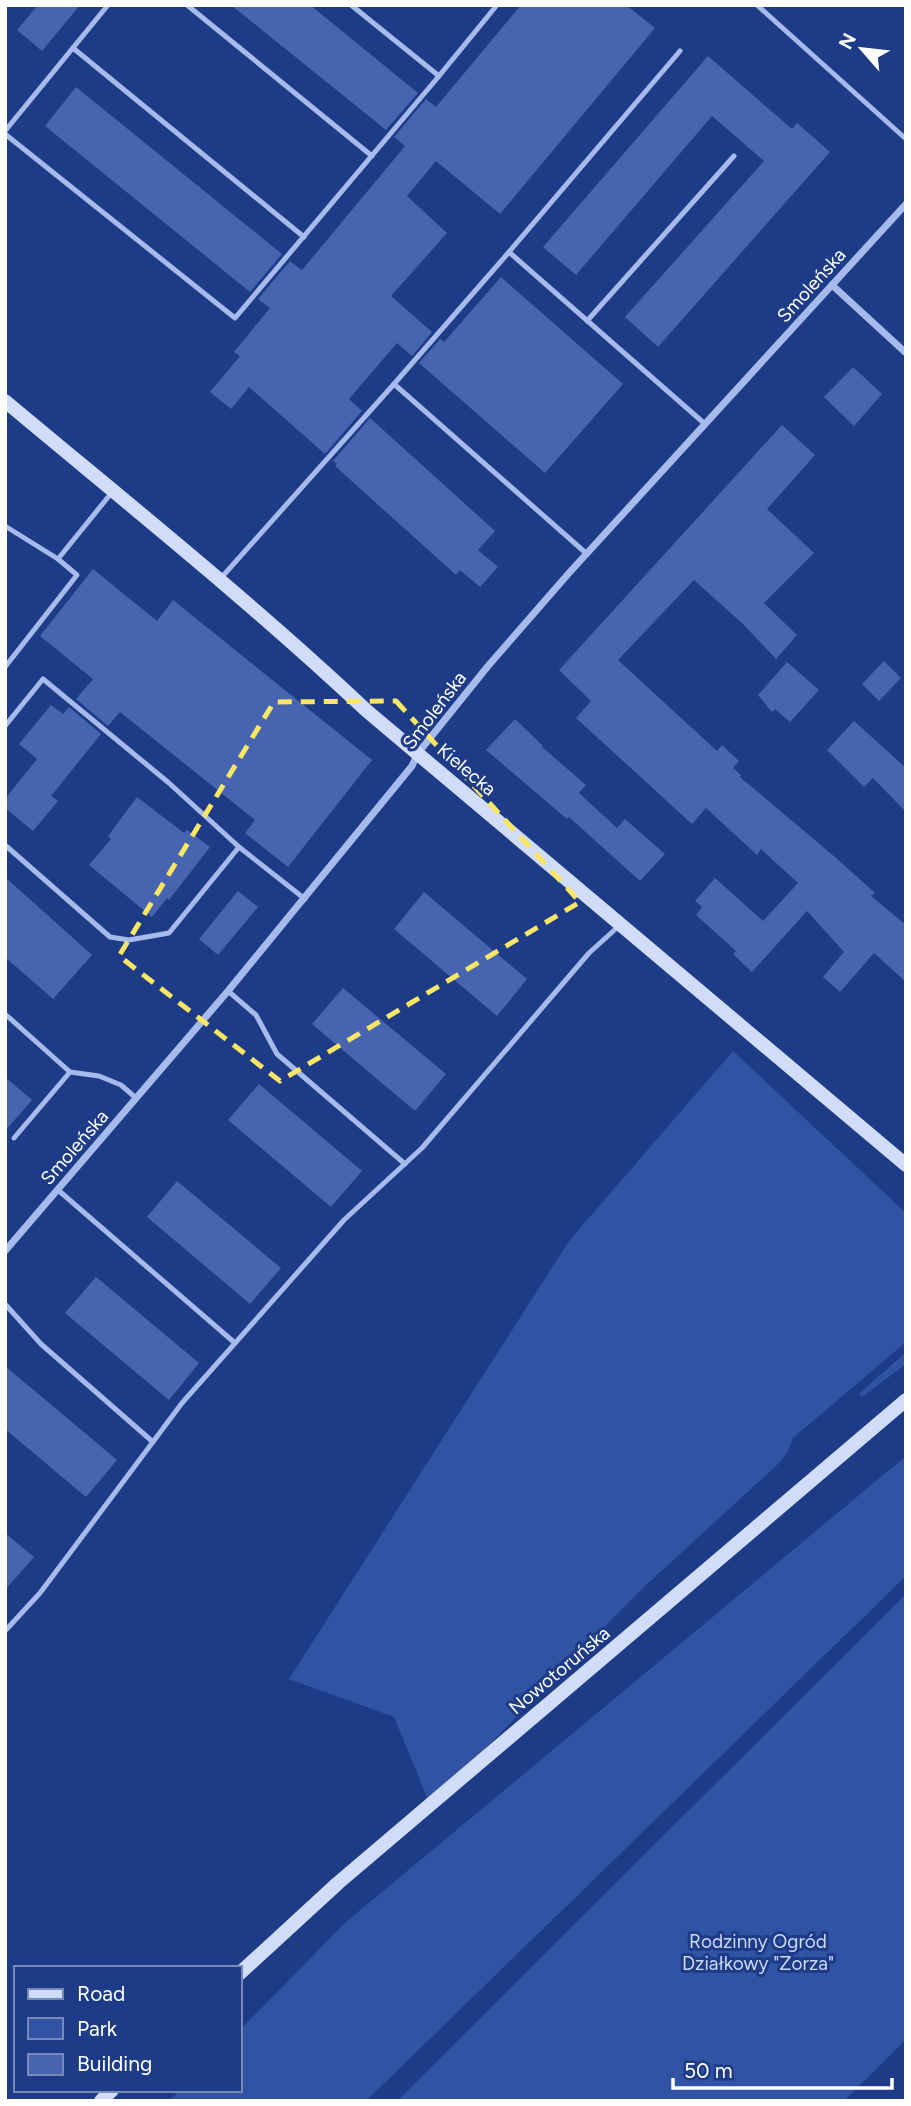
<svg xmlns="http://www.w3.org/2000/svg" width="911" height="2106" viewBox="0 0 911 2106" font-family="Figtree,sans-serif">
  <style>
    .green { fill: #3153a4 }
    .building { fill: #4664af }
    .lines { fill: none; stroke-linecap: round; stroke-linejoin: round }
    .lane { stroke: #a6baeb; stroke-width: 5 }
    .street { stroke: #a6baeb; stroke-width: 7 }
    .secondary { stroke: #d1dcf8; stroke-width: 14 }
    .marked { fill: none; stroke: #fae664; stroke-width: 5; stroke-dasharray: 14 9; stroke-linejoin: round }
    .labels { text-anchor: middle; stroke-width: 6; stroke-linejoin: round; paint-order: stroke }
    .street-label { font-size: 19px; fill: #fff; stroke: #1d3b86 }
    .park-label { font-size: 19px; fill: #cbd8f8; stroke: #1d3b86 }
  </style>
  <rect width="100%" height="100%" fill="#1d3b86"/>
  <g class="green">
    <path d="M 733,1051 L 906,1213 L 906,1342 L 793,1438 L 787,1453 L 777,1465 L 644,1587 L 430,1805 L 394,1717 L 289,1679 L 569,1241 Z"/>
    <path d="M 906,1352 L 906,1364 L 862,1397 L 859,1394 Z"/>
    <path d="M 906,1456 L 906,1576 L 366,2101 L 169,2101 L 180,2090 L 240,2090 L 240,2030 L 346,1922 Z"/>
    <path d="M 906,1594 L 906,2039 L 844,2101 L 397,2101 Z"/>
  </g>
  <g class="building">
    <path d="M 38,5 L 80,5 L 42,51 L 17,30 Z"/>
    <path d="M 231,5 L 310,5 L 418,93 L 386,130 Z"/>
    <path d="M 521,5 L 626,5 L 655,28 L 500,214 L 436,161 L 407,196 L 447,233 L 391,296 L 432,332 L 412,356 L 397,343 L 349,399 L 362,411 L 325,454 L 249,387 L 231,409 L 210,392 L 240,356 L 234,352 L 270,308 L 258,299 L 290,261 L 302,270 L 405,146 L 394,137 L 426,99 L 436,107 Z"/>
    <path d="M 708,56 L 792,129 L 797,123 L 830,152 L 658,347 L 625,317 L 764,161 L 712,116 L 576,275 L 543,247 Z"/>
    <path d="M 76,87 L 282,254 L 250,292 L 45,126 Z"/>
    <path d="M 501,277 L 623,384 L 545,473 L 419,363 L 440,339 L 444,342 Z"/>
    <path d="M 853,367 L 882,394 L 854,426 L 824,397 Z"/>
    <path d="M 370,418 L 495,531 L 478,550 L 498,567 L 480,587 L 460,570 L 456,575 L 335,466 L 337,464 L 333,461 Z"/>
    <path d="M 782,425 L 815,455 L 767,509 L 814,553 L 764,603 L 797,635 L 776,659 L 744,625 L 694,580 L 618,660 L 717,751 L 722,745 L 739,761 L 733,768 L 741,775 L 740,777 L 835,857 L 875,893 L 871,896 L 906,925 L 906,982 L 874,953 L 840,992 L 823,977 L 844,952 L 807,911 L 752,972 L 733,954 L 736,951 L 696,915 L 702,907 L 695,901 L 715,878 L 763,921 L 798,883 L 761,849 L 757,855 L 706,808 L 692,824 L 576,718 L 591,701 L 559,670 Z"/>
    <path d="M 93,569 L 157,621 L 173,600 L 372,760 L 288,867 L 245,833 L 255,820 L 120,712 L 108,726 L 76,699 L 93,679 L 40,636 Z"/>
    <path d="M 884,661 L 901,678 L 879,701 L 862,684 Z"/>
    <path d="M 787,662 L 819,690 L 790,722 L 775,709 L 772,712 L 758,695 Z"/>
    <path d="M 51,705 L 63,714 L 69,707 L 101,734 L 51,796 L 58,801 L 33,831 L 5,808 L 5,799 L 37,759 L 19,744 Z"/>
    <path d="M 515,719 L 543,746 L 542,747 L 586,785 L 579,793 L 617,828 L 625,819 L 665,854 L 640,881 L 569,817 L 567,819 L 486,750 Z"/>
    <path d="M 854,721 L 906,768 L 906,812 L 873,778 L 864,787 L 827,750 Z"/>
    <path d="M 137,797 L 184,833 L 187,830 L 210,847 L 169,900 L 167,898 L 152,917 L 89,865 L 111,839 L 108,836 Z"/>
    <path d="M 5,877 L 92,955 L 53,999 L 5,957 Z"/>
    <path d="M 238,891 L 258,907 L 218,955 L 199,939 Z"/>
    <path d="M 424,892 L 527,979 L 497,1016 L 394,929 Z"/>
    <path d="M 343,988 L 446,1074 L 415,1111 L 312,1024 Z"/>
    <path d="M 5,1077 L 32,1100 L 5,1131 Z"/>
    <path d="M 259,1084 L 362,1171 L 331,1207 L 228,1120 Z"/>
    <path d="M 177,1181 L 281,1268 L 250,1304 L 147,1217 Z"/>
    <path d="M 96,1277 L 199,1363 L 169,1400 L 65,1313 Z"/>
    <path d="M 5,1366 L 117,1460 L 86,1497 L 5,1429 Z"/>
    <path d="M 5,1533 L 34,1557 L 5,1590 Z"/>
  </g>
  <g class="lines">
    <g class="lane">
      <path d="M 187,5 L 372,156"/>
      <path d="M 757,5 L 906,139"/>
      <path d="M 73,48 L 304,237"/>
      <path d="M 439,76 L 497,5"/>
      <path d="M 5,131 L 108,5"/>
      <path d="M 5,134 L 235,318 L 439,76 L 351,5"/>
      <path d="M 509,252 L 680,51"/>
      <path d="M 587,321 L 734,156"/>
      <path d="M 394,384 L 509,252 L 705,424"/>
      <path d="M 5,526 L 58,559 L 77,575 L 5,667"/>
      <path d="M 58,559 L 113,491"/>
      <path d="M 221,578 L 394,384 L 587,554"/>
      <path d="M 5,726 L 43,679 L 169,783 L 239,847 L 305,899"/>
      <path d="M 5,845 L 110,937 L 129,940 L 169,933 L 239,847"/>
      <path d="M 228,991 L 256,1015 L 277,1054 L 405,1164"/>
      <path d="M 5,1014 L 70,1072 L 99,1076 L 121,1085 L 136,1098"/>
      <path d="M 14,1138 L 70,1072"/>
      <path d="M 58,1190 L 235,1343"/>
      <path d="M 5,1304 L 41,1344 L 153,1442"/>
      <path d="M 5,1631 L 40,1593 L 182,1403 L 344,1220 L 422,1148 L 589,953 L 620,925"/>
    </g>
    <g class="street">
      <path d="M 832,285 L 906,353"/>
      <path d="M 5,1251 L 228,991 L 412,766 L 418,753 L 488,666 L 569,573 L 906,204"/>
    </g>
    <g class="secondary">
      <path d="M 5,401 C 127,503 251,602 367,711 L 906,1165"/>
      <path d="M 240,1973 L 338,1883 L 906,1400"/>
      <path d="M 101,2101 L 112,2090"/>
    </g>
  </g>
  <path class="marked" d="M 396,701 L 580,902 L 280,1081 L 119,956 L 274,702 Z"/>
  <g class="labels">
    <g class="street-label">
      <text transform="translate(811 285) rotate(-48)" y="7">Smoleńska</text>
      <text transform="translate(434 710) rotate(-53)" y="7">Smoleńska</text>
      <text transform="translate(467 769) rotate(40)" y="7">Kielecka</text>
      <text transform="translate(74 1147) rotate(-49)" y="7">Smoleńska</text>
      <text transform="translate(559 1670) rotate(-40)" y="7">Nowotoruńska</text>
    </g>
    <g class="park-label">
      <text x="758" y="1948">Rodzinny Ogród<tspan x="758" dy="22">Działkowy "Zorza"</tspan></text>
    </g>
  </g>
  <rect width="911" height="2106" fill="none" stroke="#ffffff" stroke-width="14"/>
  <rect x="14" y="1966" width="228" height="126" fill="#1d3b86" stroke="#7789b6" stroke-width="2"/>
  <rect x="28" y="1989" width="35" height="10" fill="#d1dcf8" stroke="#7789b6" stroke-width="2"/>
  <text x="77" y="2001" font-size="21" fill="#ffffff">Road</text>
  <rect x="28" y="2018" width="35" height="21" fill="#3153a4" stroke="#7789b6" stroke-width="2"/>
  <text x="77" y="2036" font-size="21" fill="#ffffff">Park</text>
  <rect x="28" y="2054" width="35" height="21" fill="#4664af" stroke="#7789b6" stroke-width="2"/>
  <text x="77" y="2071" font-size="21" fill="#ffffff">Building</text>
  <g transform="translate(862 49) rotate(298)" stroke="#1d3b86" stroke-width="5" paint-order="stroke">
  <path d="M0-5L12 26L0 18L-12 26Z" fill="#ffffff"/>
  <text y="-10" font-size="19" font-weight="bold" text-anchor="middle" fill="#ffffff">N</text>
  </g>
  <path d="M673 2078v10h219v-10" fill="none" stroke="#ffffff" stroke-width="3.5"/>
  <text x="684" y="2078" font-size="21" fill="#ffffff" stroke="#1d3b86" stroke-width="5" paint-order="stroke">50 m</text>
</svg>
